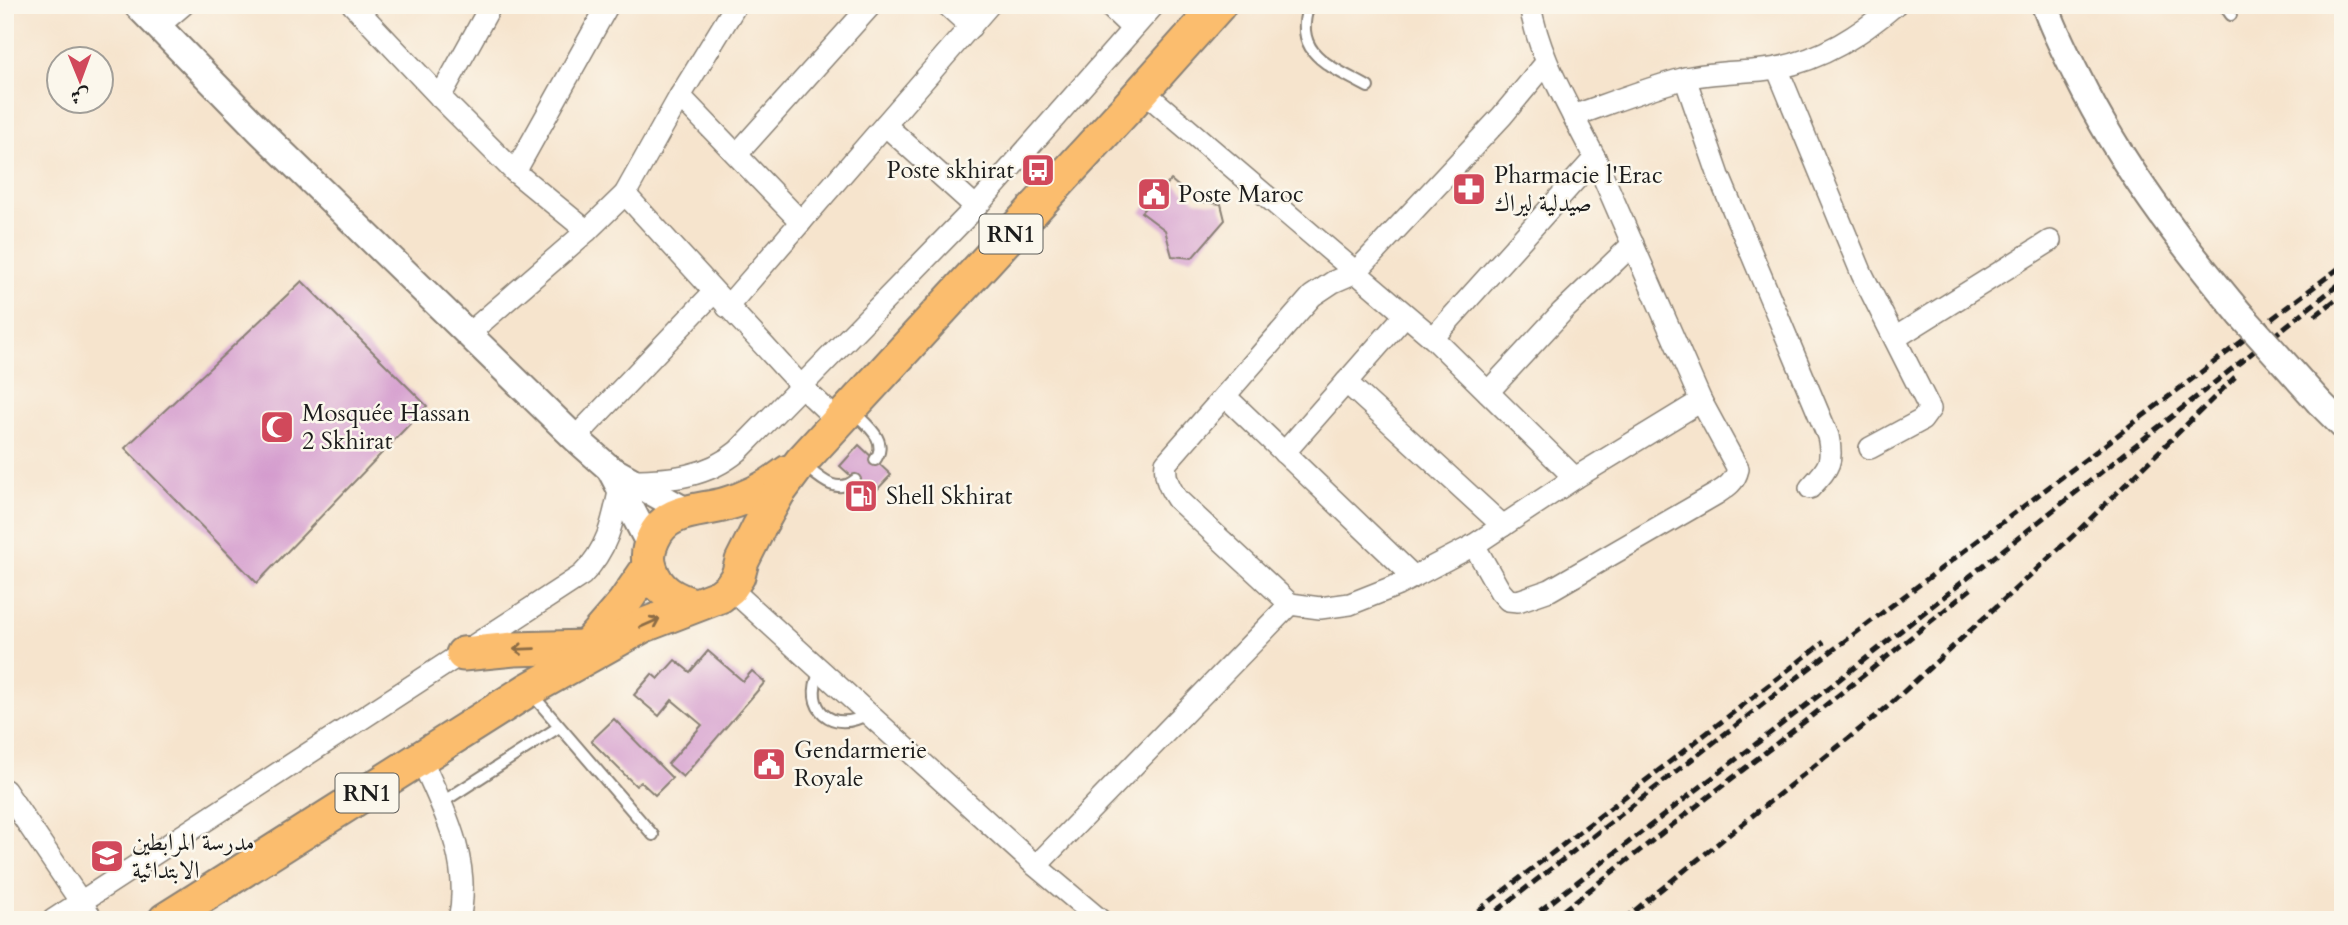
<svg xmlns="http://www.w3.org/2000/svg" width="2348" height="925" viewBox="0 0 2348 925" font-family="Cardo,Amiri,serif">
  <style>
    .building { fill: #d49bce }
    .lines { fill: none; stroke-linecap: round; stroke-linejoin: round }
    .service-casing { stroke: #898074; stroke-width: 14 }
    .minor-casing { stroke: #898074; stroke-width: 24 }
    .tertiary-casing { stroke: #898074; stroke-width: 30 }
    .primary-casing { stroke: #898074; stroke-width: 37 }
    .service { stroke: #fff; stroke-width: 10 }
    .minor { stroke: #fff; stroke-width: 21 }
    .tertiary { stroke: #fff; stroke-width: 26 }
    .primary { stroke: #fbbd6e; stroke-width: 33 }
    .rail { stroke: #1c1c1c; stroke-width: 5; stroke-dasharray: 10 5; stroke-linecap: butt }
    .tertiary-bridge-casing { stroke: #898074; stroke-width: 30; stroke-linecap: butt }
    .tertiary-bridge { stroke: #fff; stroke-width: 26 }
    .oneway { stroke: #8c6c45 }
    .labels { text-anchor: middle; stroke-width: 5; stroke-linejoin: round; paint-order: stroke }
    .shield { fill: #fbf7ec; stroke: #5f5e5a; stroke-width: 2 }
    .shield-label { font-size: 23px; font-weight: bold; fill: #1c1c1c }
    .poi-label { font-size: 24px; fill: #1c1c1c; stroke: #fbf7ec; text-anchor: start }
  </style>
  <rect width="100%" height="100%" fill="#fbf7ec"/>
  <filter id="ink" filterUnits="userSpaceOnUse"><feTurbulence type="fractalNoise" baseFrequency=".0143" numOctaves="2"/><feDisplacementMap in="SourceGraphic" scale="14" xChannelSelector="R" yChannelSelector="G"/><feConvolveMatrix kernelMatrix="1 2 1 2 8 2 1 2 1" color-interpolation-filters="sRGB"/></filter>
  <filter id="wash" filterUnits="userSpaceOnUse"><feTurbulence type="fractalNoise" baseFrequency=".00686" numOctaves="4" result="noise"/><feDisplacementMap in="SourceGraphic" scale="28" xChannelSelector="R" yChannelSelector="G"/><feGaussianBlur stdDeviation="1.57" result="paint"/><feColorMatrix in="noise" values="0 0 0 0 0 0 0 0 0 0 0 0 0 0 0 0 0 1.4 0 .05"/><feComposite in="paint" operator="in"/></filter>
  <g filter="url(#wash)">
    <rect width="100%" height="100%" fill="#f6e4cd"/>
    <g id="blocks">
      <g class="building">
        <path d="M 1171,180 L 1196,201 L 1221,204 L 1225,220 L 1192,258 L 1172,256 L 1165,230 L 1141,212 Z"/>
        <path d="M 302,281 L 427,406 L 257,583 L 125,448 Z"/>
        <path d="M 859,445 L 891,475 L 872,495 L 840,466 Z"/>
        <path d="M 708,651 L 743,681 L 752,671 L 765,682 L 683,777 L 668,764 L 702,725 L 672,700 L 659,716 L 634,695 L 652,674 L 658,679 L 675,660 L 690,672 Z"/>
        <path d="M 614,719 L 672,778 L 655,795 L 641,782 L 636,786 L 591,741 Z"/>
      </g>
    </g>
  </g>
  <g filter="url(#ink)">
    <use href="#blocks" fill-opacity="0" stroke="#898074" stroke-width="2"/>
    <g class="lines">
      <g class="service-casing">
        <g id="service">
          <path d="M 1309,5 C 1291,55 1333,67 1368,87"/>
          <path d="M 2224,5 L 2231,15"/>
          <path d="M 852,410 C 865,424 890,440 875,460"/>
          <path d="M 804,465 C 819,477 836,496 855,480"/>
          <path d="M 820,672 C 802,708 833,735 867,714"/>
          <path d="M 530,692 L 653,835"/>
          <path d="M 441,803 L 559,727"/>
        </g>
      </g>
      <g class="minor-casing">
        <g id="minor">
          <path d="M 353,5 L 440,97 L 515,172 L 587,231"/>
          <path d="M 947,5 L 971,27"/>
          <path d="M 1108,5 L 1132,28"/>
          <path d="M 1530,5 C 1537,46 1554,79 1573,116 C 1610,103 1648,88 1686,78 C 1716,71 1747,73 1777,68 C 1823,59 1860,35 1895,5"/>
          <path d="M 157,27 L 183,5"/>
          <path d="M 1777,68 L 1862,274 L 1930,409 L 1922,420 L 1870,448"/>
          <path d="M 1685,78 L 1719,176 L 1828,436 C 1834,464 1828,468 1810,488"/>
          <path d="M 1143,91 L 1433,338 L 1575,478"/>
          <path d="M 680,96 L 801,222"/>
          <path d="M 440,97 L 491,5"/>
          <path d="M 885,125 L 976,207"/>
          <path d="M 737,154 L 871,5"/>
          <path d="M 515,172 L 608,5"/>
          <path d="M 625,194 L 801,386 L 839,422"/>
          <path d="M 727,307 L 989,5"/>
          <path d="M 467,335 L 587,231 L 625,194 L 680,96 L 736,5"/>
          <path d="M 1433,338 L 1595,158"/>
          <path d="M 1895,338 L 2050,241"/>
          <path d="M 1346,382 L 1503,526"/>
          <path d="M 1488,392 L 1562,312 L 1633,244"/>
          <path d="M 1225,396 L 1413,576"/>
          <path d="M 575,438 L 714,292"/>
          <path d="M 1284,453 L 1405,315"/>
          <path d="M 631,480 C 671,480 707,477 738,451 L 976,207 L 1154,5"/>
          <path d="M 1474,545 L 1500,591 L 1508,600 L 1518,601 L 1550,590 L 1716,494 C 1727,487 1735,482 1738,469 L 1701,401 L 1595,158 L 1573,116"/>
          <path d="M 730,588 L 1036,866 L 1100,920"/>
          <path d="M 1290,604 L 1177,499 C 1169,487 1164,477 1166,463 L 1312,296 L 1333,282 L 1356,272 L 1502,116 L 1546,63"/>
          <path d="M 421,759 C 444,810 472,862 459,920"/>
          <path d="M 5,790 L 93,920"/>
          <path d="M 1036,866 L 1290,604 L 1320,608 L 1350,604 L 1398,585 L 1474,545 L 1575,478 L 1701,401"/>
          <path d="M 53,920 L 582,575 C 608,549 613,521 620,487"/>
        </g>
      </g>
      <g class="tertiary-casing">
        <g id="tertiary">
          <path d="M 137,5 L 260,131 L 575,438 L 609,468 L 686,511"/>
          <path d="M 2045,5 C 2054,31 2066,54 2078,78 C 2121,165 2179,241 2241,315"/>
          <path d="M 2319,402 L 2343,426"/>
          <path d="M 610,469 L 650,545"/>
        </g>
      </g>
      <g class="primary-casing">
        <g id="primary">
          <path d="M 694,605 C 674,599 658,591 651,570 C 647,560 648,549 653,539 C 666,508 699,512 726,504 C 748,498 770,486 788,472"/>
          <path d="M 586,647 L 624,603 L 649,567"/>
          <path d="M 463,654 L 514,649 L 586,647"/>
          <path d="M 165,920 L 528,690 L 642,626 L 720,596 L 730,588 L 738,576 L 742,561 L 759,527 L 778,493 L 801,462 L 1127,108 L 1219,5"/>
        </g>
      </g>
      <use href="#service" class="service"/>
      <use href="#minor" class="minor"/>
      <use href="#tertiary" class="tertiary"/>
      <use href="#primary" class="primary"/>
      <g class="rail">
        <path d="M 2315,316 L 2343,294"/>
        <path d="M 1466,920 L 1824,642"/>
        <path d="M 1485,920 L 1829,653 L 2343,265"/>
        <path d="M 1528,920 L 1831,686 L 2343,281"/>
        <path d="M 1551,920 L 1873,668 L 1972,588"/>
        <path d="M 1623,920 L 1886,708 L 2075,534 L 2235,377"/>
      </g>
      <g class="tertiary-bridge-casing">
        <path id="tertiary-bridge" d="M 2241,315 L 2319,402"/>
      </g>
      <use href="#tertiary-bridge" class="tertiary-bridge"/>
    </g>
    <defs><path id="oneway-shaft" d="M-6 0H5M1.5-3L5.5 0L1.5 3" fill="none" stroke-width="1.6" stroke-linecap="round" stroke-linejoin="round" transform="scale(1.75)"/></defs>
    <g class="oneway">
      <use href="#oneway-shaft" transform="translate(650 623) rotate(-24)"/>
      <use href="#oneway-shaft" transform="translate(524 649) rotate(178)"/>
    </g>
  </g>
  <defs>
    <g id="bus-square" transform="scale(1.75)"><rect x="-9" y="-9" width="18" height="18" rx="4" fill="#d1495b" stroke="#fbf7ec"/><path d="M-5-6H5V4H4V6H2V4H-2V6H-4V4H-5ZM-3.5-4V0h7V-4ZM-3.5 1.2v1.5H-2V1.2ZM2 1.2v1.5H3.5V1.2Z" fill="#fff"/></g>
    <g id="pharmacy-square" transform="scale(1.75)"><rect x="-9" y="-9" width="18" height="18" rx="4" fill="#d1495b" stroke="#fbf7ec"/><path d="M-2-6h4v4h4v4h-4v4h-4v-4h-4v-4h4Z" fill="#fff"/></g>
    <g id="civic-square" transform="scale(1.75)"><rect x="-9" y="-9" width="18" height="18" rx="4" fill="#d1495b" stroke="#fbf7ec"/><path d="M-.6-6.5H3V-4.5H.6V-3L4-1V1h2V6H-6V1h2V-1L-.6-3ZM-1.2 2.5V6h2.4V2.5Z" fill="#fff"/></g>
    <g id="mosque-square" transform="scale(1.75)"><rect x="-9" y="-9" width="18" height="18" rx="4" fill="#d1495b" stroke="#fbf7ec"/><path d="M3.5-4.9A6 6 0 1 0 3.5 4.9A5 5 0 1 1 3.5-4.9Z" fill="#fff"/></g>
    <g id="fuel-square" transform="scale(1.75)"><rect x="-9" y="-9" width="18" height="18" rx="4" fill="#d1495b" stroke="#fbf7ec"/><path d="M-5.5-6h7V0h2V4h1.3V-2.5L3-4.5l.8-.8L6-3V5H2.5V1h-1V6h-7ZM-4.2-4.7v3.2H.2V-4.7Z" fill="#fff"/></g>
    <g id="school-square" transform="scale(1.75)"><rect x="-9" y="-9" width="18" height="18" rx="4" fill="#d1495b" stroke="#fbf7ec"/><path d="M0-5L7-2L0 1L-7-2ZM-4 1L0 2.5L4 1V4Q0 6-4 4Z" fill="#fff"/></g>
  </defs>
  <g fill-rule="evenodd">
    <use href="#bus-square" x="1038" y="170"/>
    <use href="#pharmacy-square" x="1469" y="189"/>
    <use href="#civic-square" x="1154" y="194"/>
    <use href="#mosque-square" x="277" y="427"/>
    <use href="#fuel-square" x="861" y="496"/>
    <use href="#civic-square" x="769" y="764"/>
    <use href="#school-square" x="107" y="856"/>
  </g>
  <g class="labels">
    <g class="shield">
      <rect x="979.5" y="214.5" width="63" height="39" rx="5"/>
      <rect x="335.5" y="773.5" width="63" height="39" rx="5"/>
    </g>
    <g class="shield-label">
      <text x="1011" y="242">RN1</text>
      <text x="367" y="801">RN1</text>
    </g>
    <g class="poi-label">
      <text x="1014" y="178" text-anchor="end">Poste skhirat</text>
      <text x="1494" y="183">Pharmacie l'Erac<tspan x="1494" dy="28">صيدلية ليراك</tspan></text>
      <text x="1178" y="202">Poste Maroc</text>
      <text x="302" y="421">Mosquée Hassan<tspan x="302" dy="28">2 Skhirat</tspan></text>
      <text x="886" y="504">Shell Skhirat</text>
      <text x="794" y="758">Gendarmerie<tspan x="794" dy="28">Royale</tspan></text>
      <text x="132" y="850">مدرسة المرابطين<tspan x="132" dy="28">الابتدائية</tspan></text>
    </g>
  </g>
  <rect width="2348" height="925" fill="none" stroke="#fbf7ec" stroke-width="28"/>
  <g transform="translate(80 80) rotate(179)"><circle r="33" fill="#fbf7ec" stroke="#a29f99" stroke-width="2"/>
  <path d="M0-5L12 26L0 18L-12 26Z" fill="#d1495b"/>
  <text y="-10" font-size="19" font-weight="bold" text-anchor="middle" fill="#1c1c1c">ش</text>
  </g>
</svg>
